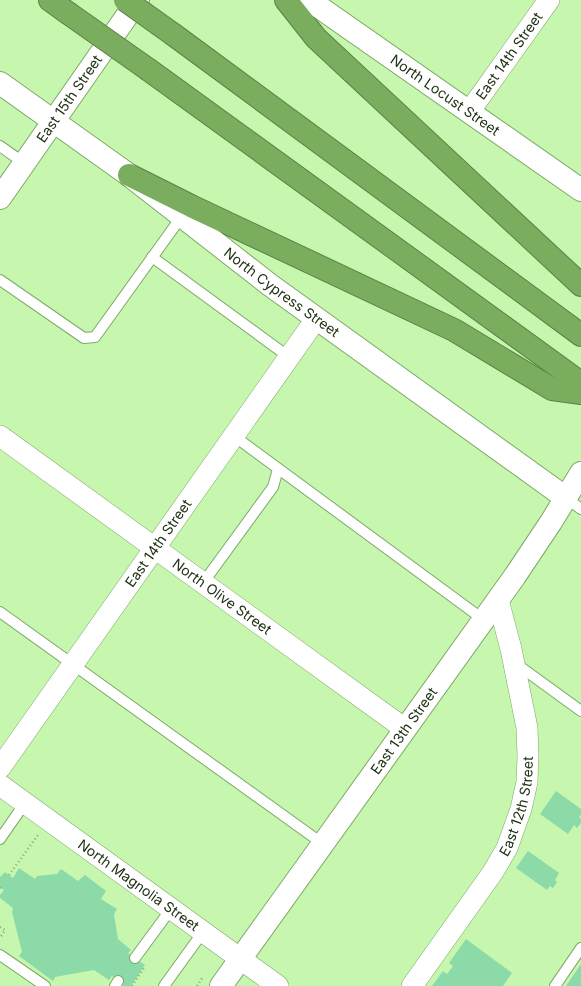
<svg xmlns="http://www.w3.org/2000/svg" width="581" height="986" viewBox="0 0 581 986" font-family="Inter,sans-serif">
  <style>
    .building { fill: #8cdaa8 }
    .lines { fill: none; stroke-linecap: round; stroke-linejoin: round }
    .lane-casing { stroke: #7eaa67; stroke-width: 12 }
    .street-casing { stroke: #7eaa67; stroke-width: 22 }
    .secondary-casing { stroke: #7eaa67; stroke-width: 24 }
    .highway-casing { stroke: #5a8245; stroke-width: 24 }
    .path { stroke: #87ab75; stroke-width: 2.5; stroke-dasharray: 1 3; stroke-linecap: butt }
    .lane { stroke: #fff; stroke-width: 10 }
    .street { stroke: #fff; stroke-width: 21 }
    .secondary { stroke: #fff; stroke-width: 22 }
    .highway { stroke: #7aad5e; stroke-width: 22 }
    .highway-bridge-casing { stroke: #5a8245; stroke-width: 24; stroke-linecap: butt }
    .highway-bridge { stroke: #7aad5e; stroke-width: 22 }
    .labels { text-anchor: middle; stroke-width: 3; stroke-linejoin: round; paint-order: stroke }
    .street-label { font-size: 14px; fill: #203216; stroke: #c7f6af }
  </style>
  <rect width="100%" height="100%" fill="#c7f6af"/>
  <g class="building">
    <path d="M 556,791 L 581,809 L 581,815 L 579,817 L 581,819 L 581,823 L 577,828 L 574,825 L 568,834 L 540,814 Z"/>
    <path d="M 528,851 L 559,873 L 555,880 L 557,882 L 553,888 L 550,886 L 547,890 L 516,868 Z"/>
    <path d="M 19,868 L 35,879 L 37,876 L 57,874 L 61,869 L 78,881 L 85,875 L 106,891 L 101,899 L 117,909 L 114,914 L 118,939 L 131,950 L 128,953 L 145,965 L 131,986 L 124,986 L 112,976 L 109,980 L 94,970 L 55,977 L 53,981 L 19,956 L 22,952 L 12,912 L 13,908 L 0,898 L 0,895 L 4,890 L 0,887 L 0,877 L 5,872 L 13,878 Z"/>
    <path d="M 466,939 L 512,973 L 503,986 L 432,986 L 443,971 L 447,974 L 453,966 L 449,963 Z"/>
    <path d="M 581,964 L 581,986 L 566,986 Z"/>
  </g>
  <g class="lines">
    <g class="lane-casing">
      <g id="lane">
        <path d="M 0,146 L 24,163"/>
        <path d="M 152,257 L 289,357"/>
        <path d="M 0,280 L 84,338 L 95,337 L 182,216"/>
        <path d="M 234,436 L 484,620"/>
        <path d="M 566,498 L 581,509"/>
        <path d="M 203,583 L 273,487 L 278,469"/>
        <path d="M 0,612 L 323,844"/>
        <path d="M 515,663 L 581,711"/>
        <path d="M 0,839 L 25,803"/>
        <path d="M 0,955 L 45,986"/>
        <path d="M 135,958 L 171,909"/>
        <path d="M 115,986 L 118,981"/>
        <path d="M 164,986 L 203,932"/>
        <path d="M 555,986 L 581,948"/>
      </g>
    </g>
    <g class="street-casing">
      <g id="street">
        <path id="s1" d="M 469,112 L 549,0"/>
        <path id="s2" d="M 0,436 L 405,729"/>
        <path id="s3" d="M 0,768 L 316,319"/>
        <path id="s4" d="M 0,785 L 278,986"/>
        <path id="s5" d="M 412,986 L 493,872 L 507,848 L 521,809 L 527,782 L 528,756 L 527,728 L 511,649 L 498,600"/>
      </g>
    </g>
    <g class="secondary-casing">
      <g id="secondary">
        <path id="s6" d="M 309,0 L 581,190"/>
        <path id="s7" d="M 0,83 L 129,175 L 270,285 L 566,498"/>
        <path id="s8" d="M 0,198 L 138,0"/>
        <path id="s9" d="M 221,986 L 515,576 L 551,522 L 581,473"/>
      </g>
    </g>
    <g class="highway-casing">
      <g id="highway">
        <path d="M 50,0 L 68,13"/>
        <path d="M 286,0 L 316,38 L 581,285"/>
        <path d="M 174,35 L 581,335"/>
        <path d="M 149,70 L 581,383"/>
        <path d="M 129,175 L 191,206 L 454,330 L 552,389 L 581,393"/>
      </g>
    </g>
    <g class="path">
      <path d="M 9,875 L 38,835"/>
      <path d="M 0,888 L 1,887"/>
      <path d="M 0,927 L 5,930 L 0,938"/>
      <path d="M 132,986 L 144,968"/>
      <path d="M 197,986 L 203,977"/>
    </g>
    <use href="#lane" class="lane"/>
    <use href="#street" class="street"/>
    <use href="#secondary" class="secondary"/>
    <use href="#highway" class="highway"/>
    <g class="highway-bridge-casing">
      <g id="highway-bridge">
        <path d="M 125,0 L 174,35"/>
        <path d="M 68,13 L 149,70"/>
      </g>
    </g>
    <use href="#highway-bridge" class="highway-bridge"/>
  </g>
  <g class="labels">
    <g class="street-label">
      <text dy="5" stroke="none"><textPath href="#s1" startOffset="69">East 14th Street</textPath></text>
      <text dy="5" stroke="none"><textPath href="#s6" startOffset="166">North Locust Street</textPath></text>
      <text dy="5" stroke="none"><textPath href="#s8" startOffset="121">East 15th Street</textPath></text>
      <text dy="5" stroke="none"><textPath href="#s7" startOffset="351">North Cypress Street</textPath></text>
      <text dy="5" stroke="none"><textPath href="#s3" startOffset="275">East 14th Street</textPath></text>
      <text dy="5" stroke="none"><textPath href="#s2" startOffset="274">North Olive Street</textPath></text>
      <text dy="5" stroke="none"><textPath href="#s9" startOffset="314">East 13th Street</textPath></text>
      <text dy="5" stroke="none"><textPath href="#s5" startOffset="211">East 12th Street</textPath></text>
      <text dy="5" stroke="none"><textPath href="#s4" startOffset="171">North Magnolia Street</textPath></text>
    </g>
  </g>
</svg>
